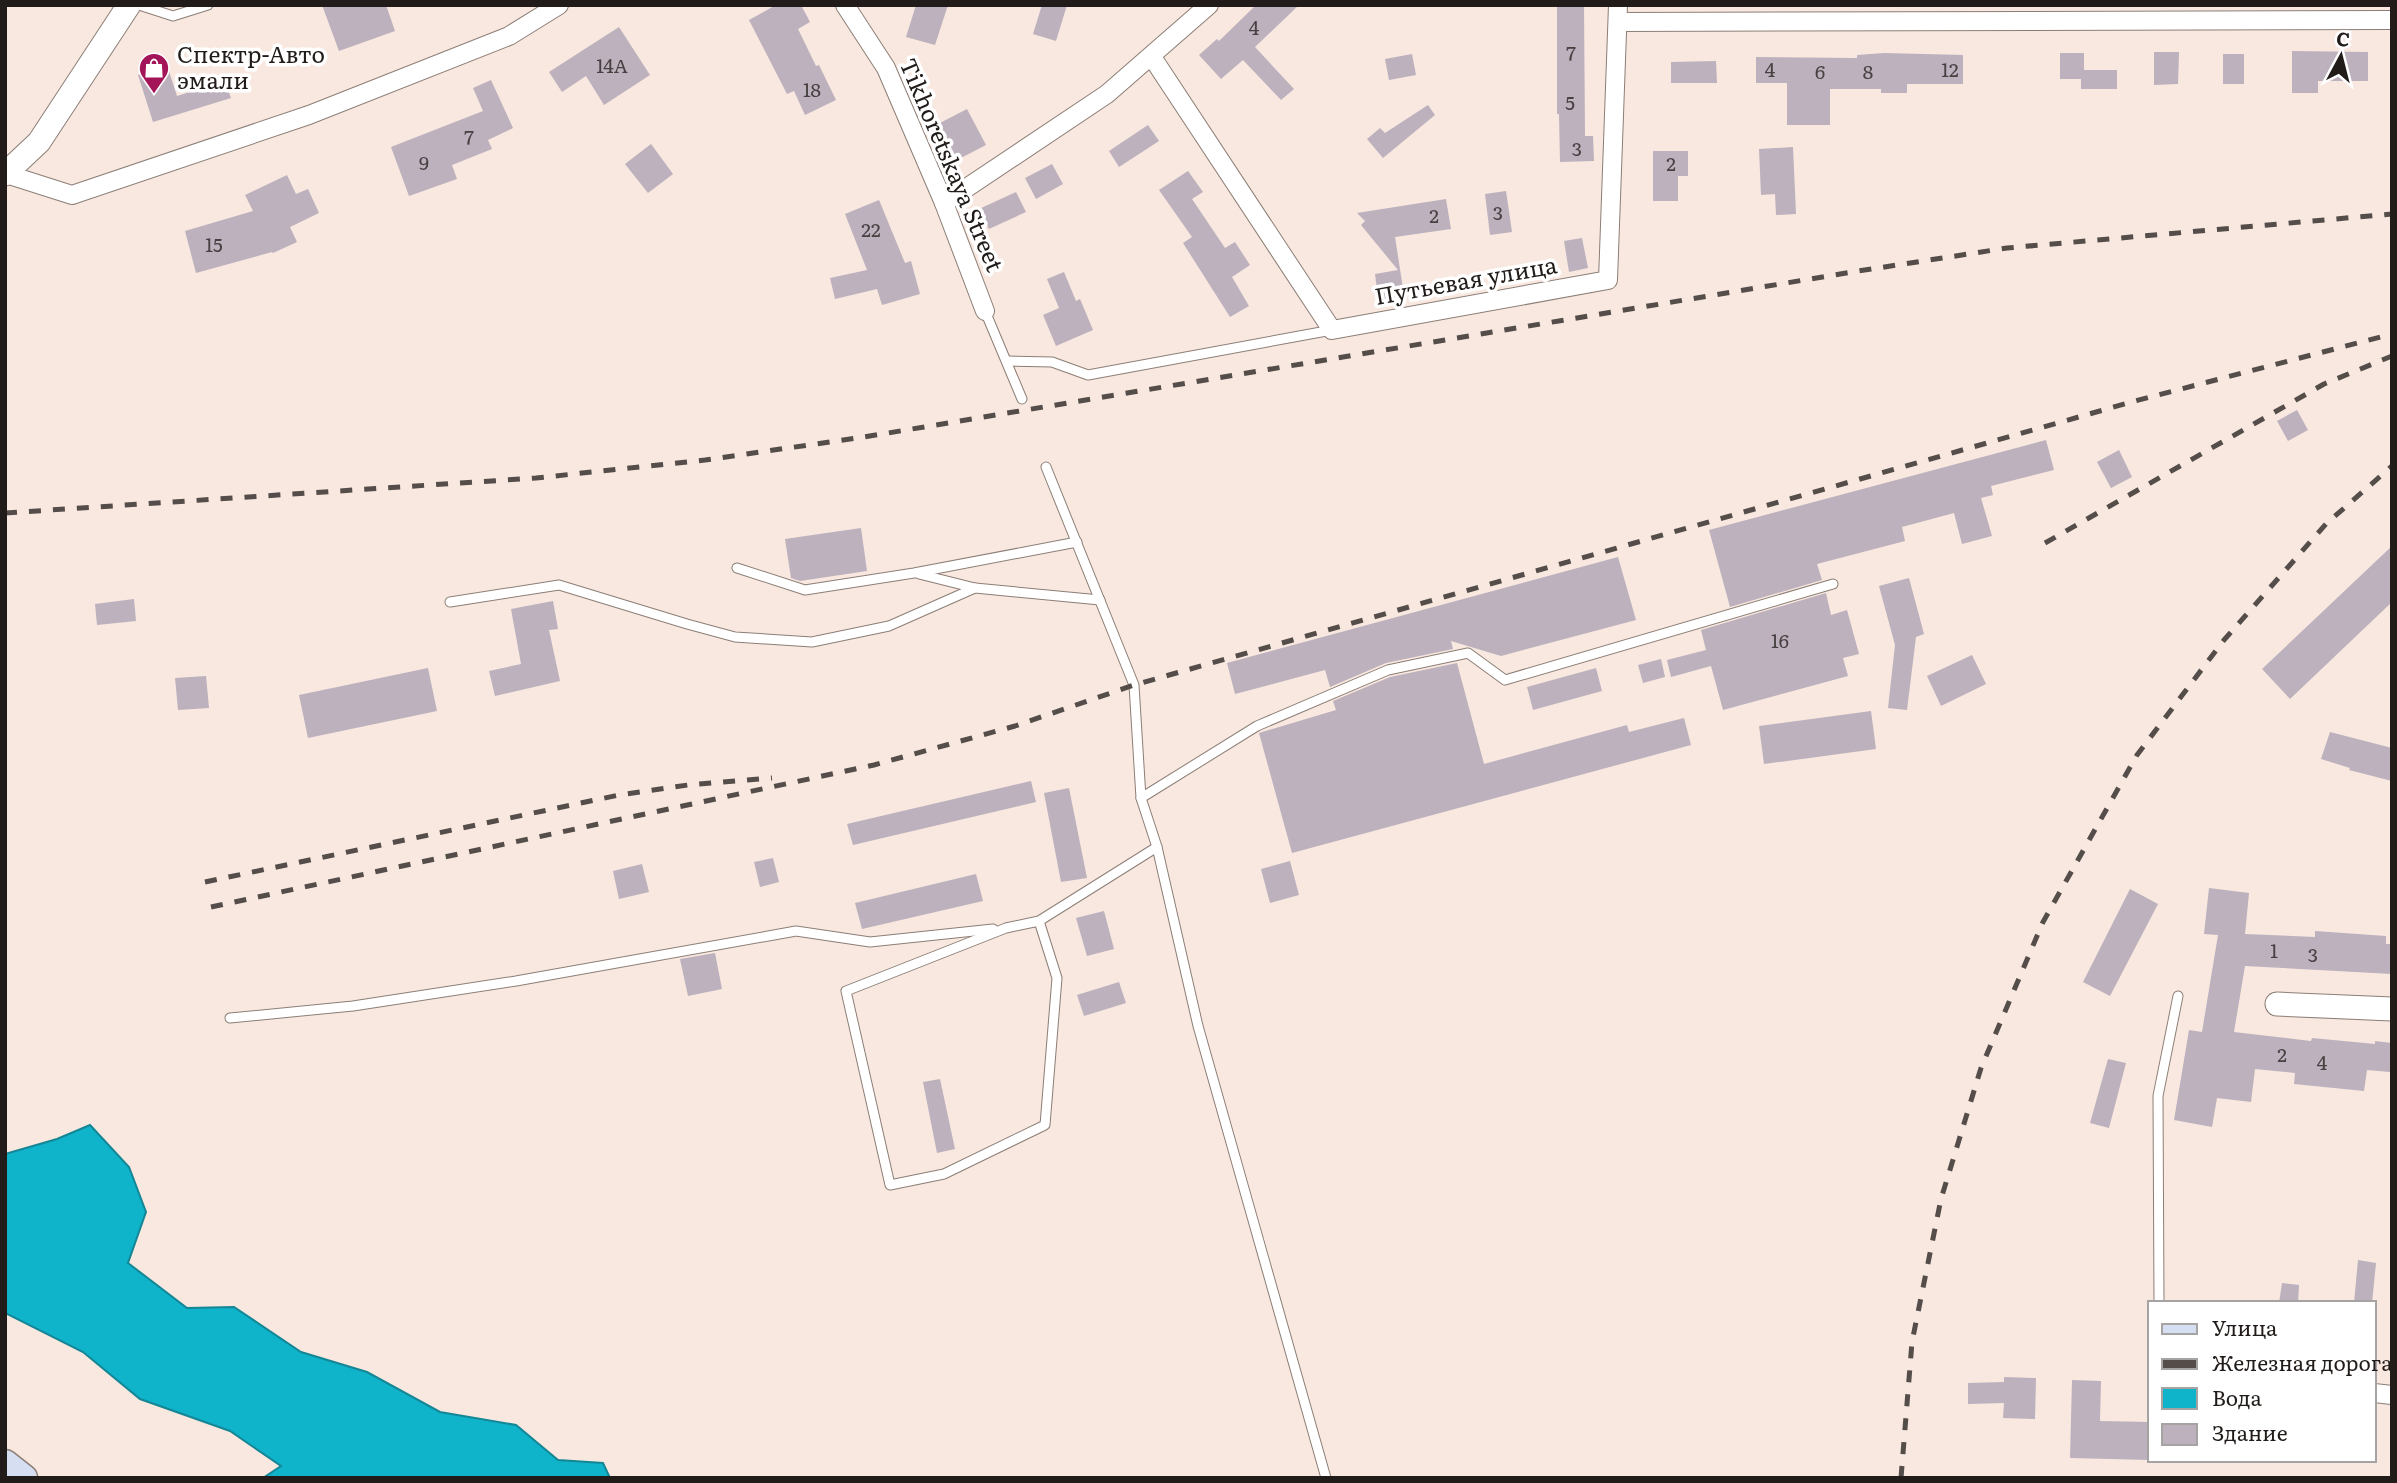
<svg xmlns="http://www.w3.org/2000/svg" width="2397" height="1483" viewBox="0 0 2397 1483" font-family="Literata,serif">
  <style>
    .water { fill: #0fb3ca; stroke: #148695; stroke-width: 2 }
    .building { fill: #bcb1bd }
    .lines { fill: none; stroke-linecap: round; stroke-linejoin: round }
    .service-casing { stroke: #8c7e76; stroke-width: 11 }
    .minor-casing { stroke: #8c7e76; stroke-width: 20 }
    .tertiary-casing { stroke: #8c7e76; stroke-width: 25 }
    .secondary-casing { stroke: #8c7e76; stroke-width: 29 }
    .service { stroke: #fff; stroke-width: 9 }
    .minor { stroke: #fff; stroke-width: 18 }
    .tertiary { stroke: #fff; stroke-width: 23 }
    .secondary { stroke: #d6def2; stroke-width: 26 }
    .rail { stroke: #544d49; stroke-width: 5; stroke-dasharray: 12 12; stroke-linecap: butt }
    .labels { text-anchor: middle; stroke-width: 7; stroke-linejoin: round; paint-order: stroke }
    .number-label { font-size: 19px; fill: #484142 }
    .poi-label { font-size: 23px; fill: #211c19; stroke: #fff; text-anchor: start }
    .street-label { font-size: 23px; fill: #211c19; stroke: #fff }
  </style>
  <rect width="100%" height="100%" fill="#f8e8e0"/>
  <path class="water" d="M 90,1125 L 129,1167 L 146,1212 L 128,1263 L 187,1308 L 234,1307 L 301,1352 L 367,1372 L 440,1412 L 516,1425 L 558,1460 L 603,1463 L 610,1478 L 263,1478 L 281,1466 L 230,1431 L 140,1399 L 83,1352 L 5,1313 L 5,1154 L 57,1139 Z"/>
  <g class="building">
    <path d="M 322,5 L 386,5 L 395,31 L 339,51 Z"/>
    <path d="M 776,5 L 801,5 L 810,22 L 798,29 L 816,66 L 819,65 L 836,100 L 805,115 L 794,91 L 787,94 L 749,20 Z"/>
    <path d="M 916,5 L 948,5 L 935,45 L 906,37 Z"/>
    <path d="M 1042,5 L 1067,5 L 1056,41 L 1033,34 Z"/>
    <path d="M 1256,5 L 1299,5 L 1255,47 L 1294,89 L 1281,100 L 1243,60 L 1221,79 L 1199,55 L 1217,39 L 1219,41 Z"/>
    <path d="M 1557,5 L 1584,5 L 1585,136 L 1593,136 L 1594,161 L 1560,162 L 1559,114 L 1557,114 Z"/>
    <path d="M 619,27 L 650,75 L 604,105 L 586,76 L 562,92 L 549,72 Z"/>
    <path d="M 2292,51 L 2368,52 L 2368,81 L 2318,81 L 2318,93 L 2292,93 Z"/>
    <path d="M 2154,52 L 2179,52 L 2178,84 L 2154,85 Z"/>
    <path d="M 1884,53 L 1963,55 L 1963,84 L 1907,84 L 1907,93 L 1881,93 L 1881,89 L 1830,89 L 1830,125 L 1787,125 L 1787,83 L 1756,83 L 1756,57 L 1857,58 L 1857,55 Z"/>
    <path d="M 2060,53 L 2084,53 L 2084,70 L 2117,70 L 2117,89 L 2081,89 L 2081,79 L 2060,79 Z"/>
    <path d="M 1412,54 L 1416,75 L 1389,80 L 1385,59 Z"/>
    <rect x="2223" y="54" width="21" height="30"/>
    <path d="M 1716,61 L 1717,83 L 1671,83 L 1671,62 Z"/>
    <path d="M 167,65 L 177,96 L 225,81 L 231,98 L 153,122 L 138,75 Z"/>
    <path d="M 491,80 L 513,128 L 488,140 L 492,149 L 452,165 L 457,179 L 409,196 L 391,147 L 483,111 L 473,88 Z"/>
    <path d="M 1428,105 L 1435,115 L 1383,158 L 1367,139 L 1380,128 L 1385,133 Z"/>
    <path d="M 967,109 L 986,145 L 955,161 L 936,125 Z"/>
    <path d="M 1148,125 L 1159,141 L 1119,167 L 1109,151 Z"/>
    <path d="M 651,144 L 673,174 L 648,193 L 625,164 Z"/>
    <path d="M 1793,147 L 1796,214 L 1776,215 L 1775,194 L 1761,195 L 1759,149 Z"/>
    <path d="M 1653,151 L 1688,151 L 1688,176 L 1678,176 L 1678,201 L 1653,201 Z"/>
    <path d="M 1052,164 L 1063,184 L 1036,199 L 1025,178 Z"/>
    <path d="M 1188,171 L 1203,192 L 1192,199 L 1225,248 L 1235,242 L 1250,265 L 1232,277 L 1249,306 L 1230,317 L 1183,243 L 1192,237 L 1159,190 Z"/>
    <path d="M 287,175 L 296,194 L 308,189 L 319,213 L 290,227 L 297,242 L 273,253 L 272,252 L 196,273 L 185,231 L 253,211 L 245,195 Z"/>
    <path d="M 1506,191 L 1512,232 L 1490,235 L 1485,194 Z"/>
    <path d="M 1016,192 L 1026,212 L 989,229 L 979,209 Z"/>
    <path d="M 1446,199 L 1451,229 L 1395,237 L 1405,301 L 1379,304 L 1375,274 L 1398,270 L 1361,225 L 1365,221 L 1357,213 Z"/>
    <path d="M 879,200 L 905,263 L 911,261 L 920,294 L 882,305 L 877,289 L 835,299 L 830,278 L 867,270 L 845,214 Z"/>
    <path d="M 1582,238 L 1588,268 L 1569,272 L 1564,241 Z"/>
    <path d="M 1064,272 L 1076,301 L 1080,299 L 1093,330 L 1056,346 L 1043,315 L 1059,308 L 1047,279 Z"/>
    <path d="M 2297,410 L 2308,430 L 2288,441 L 2277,421 Z"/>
    <path d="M 2046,440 L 2054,470 L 1991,486 L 1993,495 L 1981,498 L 1992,536 L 1962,544 L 1954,513 L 1902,527 L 1905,541 L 1817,564 L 1822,580 L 1730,607 L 1709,530 Z"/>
    <path d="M 2119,450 L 2132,477 L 2111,488 L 2097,462 Z"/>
    <path d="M 861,528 L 867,571 L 800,581 L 791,578 L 785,539 Z"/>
    <path d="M 2392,546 L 2392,602 L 2290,699 L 2262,669 Z"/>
    <path d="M 1618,557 L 1636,620 L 1501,656 L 1451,641 L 1453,649 L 1386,663 L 1330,687 L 1325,670 L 1235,694 L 1227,663 Z"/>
    <path d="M 1909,578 L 1924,634 L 1916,637 L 1907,710 L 1888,708 L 1895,645 L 1879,586 Z"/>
    <path d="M 1826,593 L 1831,615 L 1847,610 L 1859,654 L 1843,658 L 1848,676 L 1723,710 L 1711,666 L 1671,677 L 1667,660 L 1706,650 L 1701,630 Z"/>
    <path d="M 134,599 L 136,621 L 97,625 L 95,604 Z"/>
    <path d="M 553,601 L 558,629 L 549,630 L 560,681 L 495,696 L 489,671 L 521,664 L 511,609 Z"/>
    <path d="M 1972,655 L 1986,684 L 1941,706 L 1927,676 Z"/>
    <path d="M 1661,659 L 1665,677 L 1643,683 L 1638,665 Z"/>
    <path d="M 1457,663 L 1484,764 L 1627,725 L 1629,732 L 1684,718 L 1691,745 L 1292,853 L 1259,733 L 1336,710 L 1333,701 L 1390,677 Z"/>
    <path d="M 428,668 L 437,711 L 308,738 L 299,695 Z"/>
    <path d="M 1596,668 L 1602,691 L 1533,710 L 1527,687 Z"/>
    <path d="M 206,676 L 209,708 L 178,710 L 175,678 Z"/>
    <path d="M 1871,711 L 1876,749 L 1764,764 L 1759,726 Z"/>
    <path d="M 2330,732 L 2392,748 L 2392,781 L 2349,770 L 2350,768 L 2321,759 Z"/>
    <path d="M 1031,781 L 1036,802 L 853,845 L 847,824 Z"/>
    <path d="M 1069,788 L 1087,878 L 1061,882 L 1044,793 Z"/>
    <path d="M 773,858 L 779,882 L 760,887 L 754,862 Z"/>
    <path d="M 1290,861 L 1299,895 L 1270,903 L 1261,869 Z"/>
    <path d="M 642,864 L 649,892 L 619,899 L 613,871 Z"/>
    <path d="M 976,874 L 983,901 L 862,929 L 855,903 Z"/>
    <path d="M 2209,888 L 2249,893 L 2245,934 L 2315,937 L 2315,931 L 2386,936 L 2386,944 L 2392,944 L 2392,974 L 2245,966 L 2234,1032 L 2311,1041 L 2312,1038 L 2375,1044 L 2375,1041 L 2392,1043 L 2390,1072 L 2367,1070 L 2364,1091 L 2294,1084 L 2295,1073 L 2255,1069 L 2251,1102 L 2217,1098 L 2212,1127 L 2174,1120 L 2189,1030 L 2202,1032 L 2218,935 L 2204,934 Z"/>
    <path d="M 2130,889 L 2158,904 L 2110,996 L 2083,982 Z"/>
    <path d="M 1104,911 L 1114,949 L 1087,956 L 1076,918 Z"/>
    <path d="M 715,953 L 722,989 L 688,996 L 680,959 Z"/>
    <path d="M 1119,982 L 1126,1003 L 1084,1016 L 1077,995 Z"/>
    <path d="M 2108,1059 L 2126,1063 L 2109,1128 L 2090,1123 Z"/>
    <path d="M 940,1079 L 955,1149 L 937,1153 L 923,1082 Z"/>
    <path d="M 2358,1260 L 2376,1263 L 2372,1303 L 2354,1303 Z"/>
    <path d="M 2282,1283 L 2299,1285 L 2298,1303 L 2279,1303 Z"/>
    <path d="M 2004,1377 L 2036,1378 L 2035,1419 L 2003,1418 L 2004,1403 L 1968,1404 L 1968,1383 L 2004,1382 Z"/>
    <path d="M 2072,1380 L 2101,1381 L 2100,1421 L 2150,1422 L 2150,1460 L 2070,1458 Z"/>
  </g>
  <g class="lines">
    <g class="service-casing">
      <g id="service">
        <path d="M 139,5 L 173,16 L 208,5"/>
        <path d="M 985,311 L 1022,399"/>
        <path d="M 1007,361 L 1052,362 L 1088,375 L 1332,330"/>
        <path d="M 1046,467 L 1134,685 L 1141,798 L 1157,847 L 1198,1026 L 1326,1478"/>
        <path d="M 737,568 L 805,590 L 914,573 L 1077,542"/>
        <path d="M 919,574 L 975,588 L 1100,600"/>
        <path d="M 450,602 L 559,585 L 687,624 L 735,637 L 812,642 L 889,626 L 975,588"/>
        <path d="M 1141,798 L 1257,726 L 1388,670 L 1468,653 L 1505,680 L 1833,584"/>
        <path d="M 1039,921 L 1057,978 L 1045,1125 L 944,1174 L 890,1185 L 846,991 L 1006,928 L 1039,921 L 1157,847"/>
        <path d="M 230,1018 L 353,1006 L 516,981 L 796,931 L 870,942 L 993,929"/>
        <path d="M 2159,1303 L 2158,1096 L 2178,996"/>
      </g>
    </g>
    <g class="minor-casing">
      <g id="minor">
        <path d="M 845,5 L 886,68 L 944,203 L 985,311"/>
        <path d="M 1618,22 L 2392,20"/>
        <path d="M 1152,57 L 1332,330 L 1608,280 L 1618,5"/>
        <path d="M 6,174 L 72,195 L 309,115 L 509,36 L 559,5"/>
        <path d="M 944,203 L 1107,94 L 1209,5"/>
        <path d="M 2374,1393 L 2392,1395"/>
      </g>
    </g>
    <g class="tertiary-casing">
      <g id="tertiary">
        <path d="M 5,174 L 39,142 L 129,5"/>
        <path d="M 2277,1004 L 2392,1009"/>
      </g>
    </g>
    <g class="secondary-casing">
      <path id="secondary" d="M 5,1463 L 24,1478"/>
    </g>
    <use href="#service" class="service"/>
    <use href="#minor" class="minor"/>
    <use href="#tertiary" class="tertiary"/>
    <use href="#secondary" class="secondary"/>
    <g class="rail">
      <path d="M 5,513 L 536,478 L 705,460 L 864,437 L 1852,272 L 2007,248 L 2392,214"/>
      <path d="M 2045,543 L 2324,384 L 2392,356"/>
      <path d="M 205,882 L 619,795 L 688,785 L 772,778"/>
      <path d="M 211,907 L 874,765 L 1015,726 L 1134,685 L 2135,401 L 2392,334"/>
      <path d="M 1901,1478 L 1912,1342 L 1941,1199 L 1981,1068 L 2043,922 L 2137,755 L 2224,640 L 2326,524 L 2392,466"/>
    </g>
  </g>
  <defs>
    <g id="shop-pin" transform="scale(1.575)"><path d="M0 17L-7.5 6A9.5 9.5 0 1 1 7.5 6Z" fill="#a41458" stroke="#fff"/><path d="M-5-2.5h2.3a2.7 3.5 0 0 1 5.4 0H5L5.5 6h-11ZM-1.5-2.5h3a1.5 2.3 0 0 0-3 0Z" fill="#fff"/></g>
  </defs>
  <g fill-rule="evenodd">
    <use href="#shop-pin" x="154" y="68"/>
  </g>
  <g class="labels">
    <g class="number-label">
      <text x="1254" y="35">4</text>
      <text x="1571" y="60">7</text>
      <text x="612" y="73">14А</text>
      <text x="1770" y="77">4</text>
      <text x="1950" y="77">12</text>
      <text x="1820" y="79">6</text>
      <text x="1868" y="79">8</text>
      <text x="812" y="97">18</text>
      <text x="1570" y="110">5</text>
      <text x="469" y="144">7</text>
      <text x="1577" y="156">3</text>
      <text x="424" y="170">9</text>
      <text x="1671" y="171">2</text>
      <text x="1498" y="220">3</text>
      <text x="1434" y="223">2</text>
      <text x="871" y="237">22</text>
      <text x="214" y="252">15</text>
      <text x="1780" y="648">16</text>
      <text x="2274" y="958">1</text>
      <text x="2313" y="962">3</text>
      <text x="2282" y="1062">2</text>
      <text x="2322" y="1070">4</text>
    </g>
    <g class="poi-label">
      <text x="177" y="63">Спектр-Авто<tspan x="177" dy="26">эмали</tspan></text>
    </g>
    <g class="street-label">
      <text transform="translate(951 165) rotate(67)" y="8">Tikhoretskaya Street</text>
      <text transform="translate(1466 281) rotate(-10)" y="8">Путьевая улица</text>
    </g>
  </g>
  <rect width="2397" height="1483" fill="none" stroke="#211c19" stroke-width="14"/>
  <rect x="2148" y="1301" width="228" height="161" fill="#ffffff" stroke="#a6a4a3" stroke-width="2"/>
  <rect x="2162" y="1324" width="35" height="10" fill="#d6def2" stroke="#a6a4a3" stroke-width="2"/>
  <text x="2212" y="1336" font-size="21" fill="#211c19">Улица</text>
  <rect x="2162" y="1359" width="35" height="10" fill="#544d49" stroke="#a6a4a3" stroke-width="2"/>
  <text x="2212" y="1371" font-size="21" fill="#211c19">Железная дорога</text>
  <rect x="2162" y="1388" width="35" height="21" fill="#0fb3ca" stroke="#a6a4a3" stroke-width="2"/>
  <text x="2212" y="1406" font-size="21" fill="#211c19">Вода</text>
  <rect x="2162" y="1424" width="35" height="21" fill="#bcb1bd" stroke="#a6a4a3" stroke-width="2"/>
  <text x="2212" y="1441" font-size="21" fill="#211c19">Здание</text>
  <g transform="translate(2341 56) rotate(7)" stroke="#ffffff" stroke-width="5" paint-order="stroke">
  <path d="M0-5L12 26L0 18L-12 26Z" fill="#211c19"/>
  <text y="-10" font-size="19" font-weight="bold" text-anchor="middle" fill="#211c19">С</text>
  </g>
</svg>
